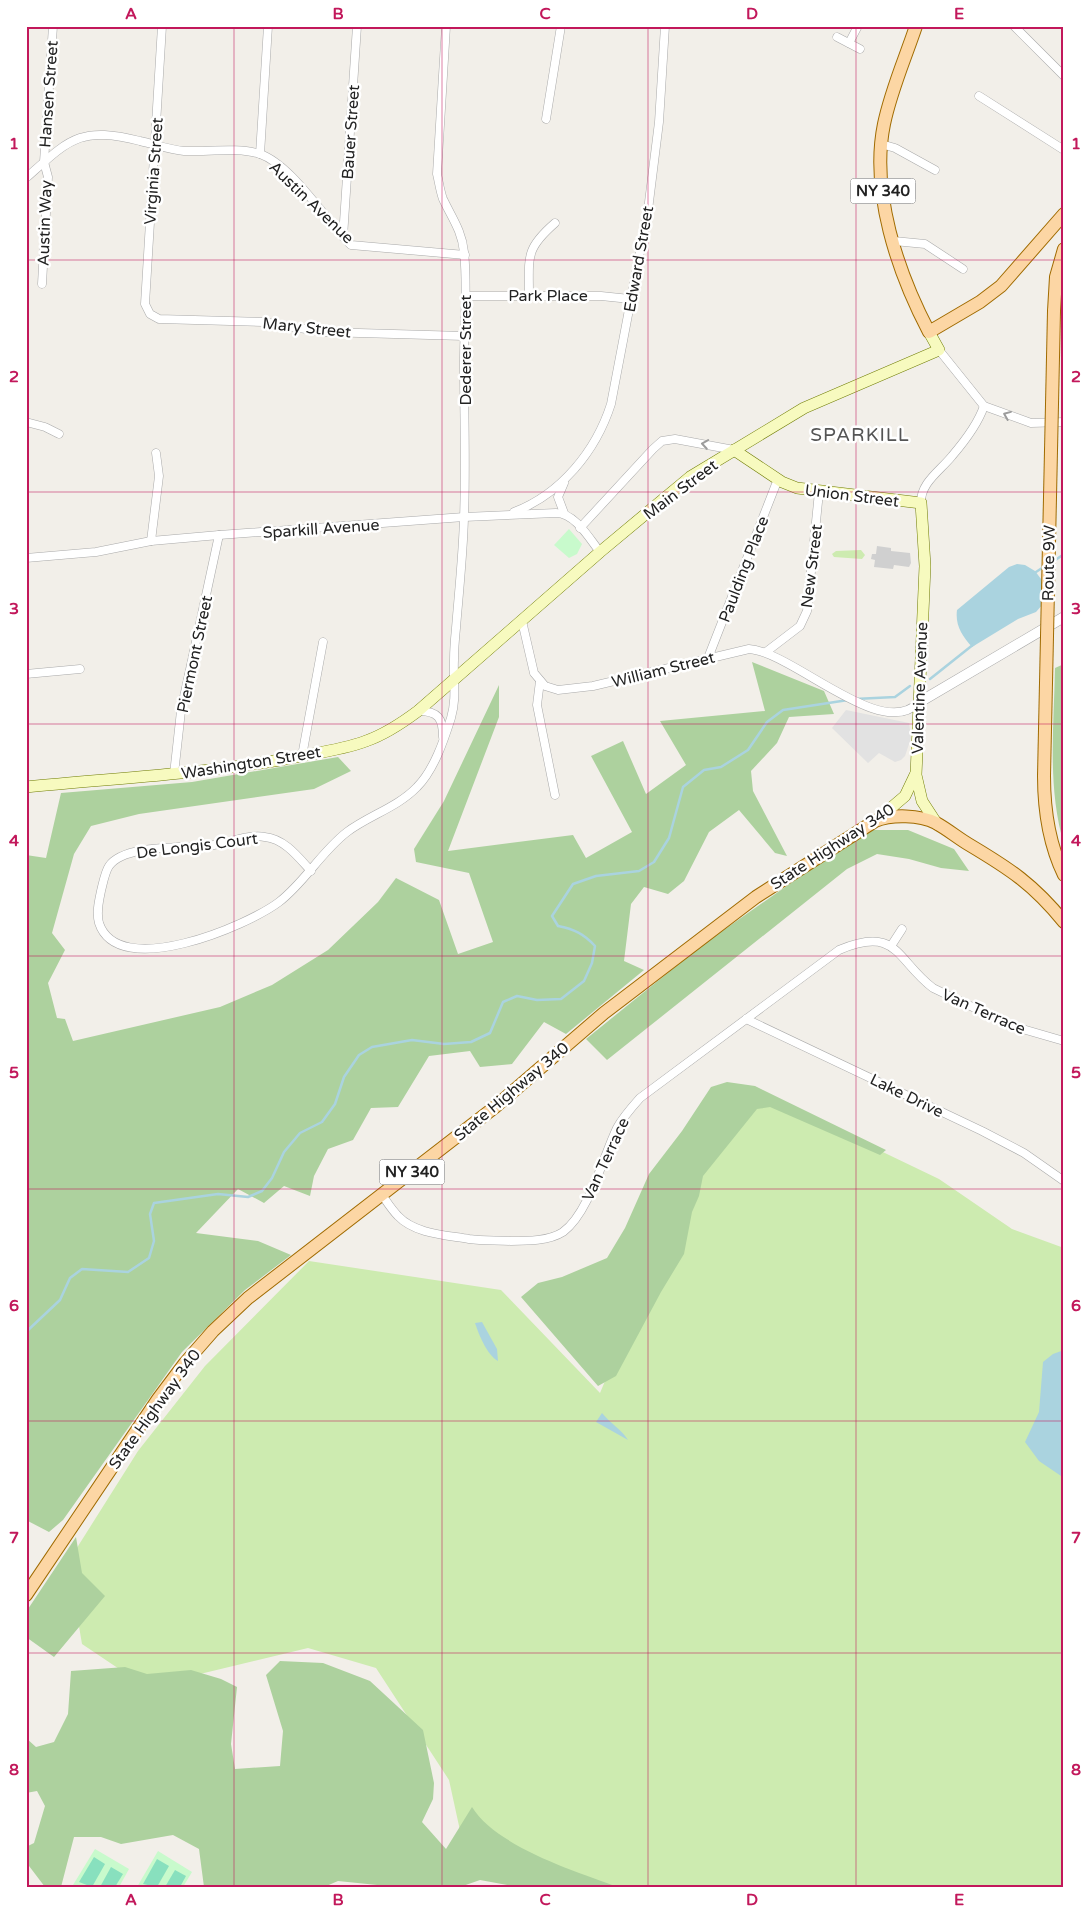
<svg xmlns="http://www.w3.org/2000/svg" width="1090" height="1913" viewBox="0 0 1090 1913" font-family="'Varela Round',sans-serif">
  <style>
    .religious { fill: #d0d0d0 }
    .grass { fill: #cdebb0 }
    .forest { fill: #add19e }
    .park { fill: #c8facc }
    .pitch { fill: #88e0be }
    .parking { fill: #e2e2e2 }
    .water { fill: #aad3df }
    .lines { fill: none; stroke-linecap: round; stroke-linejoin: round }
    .stream { stroke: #aad3df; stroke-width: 2.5 }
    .minor-casing { stroke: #a9a9a9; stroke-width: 9 }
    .tertiary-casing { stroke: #a9a9a9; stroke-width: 11 }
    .secondary-casing { stroke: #707d05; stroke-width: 12 }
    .primary-casing { stroke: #a06b00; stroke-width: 14 }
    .minor { stroke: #fff; stroke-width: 8 }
    .tertiary { stroke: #fff; stroke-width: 10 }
    .secondary { stroke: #f7fabf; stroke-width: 11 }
    .primary { stroke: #fcd6a4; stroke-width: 12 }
    .primary-bridge-casing { stroke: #a06b00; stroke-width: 14; stroke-linecap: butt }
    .primary-bridge { stroke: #fcd6a4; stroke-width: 12 }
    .oneway { stroke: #9c9c9c }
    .grid { fill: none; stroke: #c2185b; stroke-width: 1; stroke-opacity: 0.55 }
    .labels { text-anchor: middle; stroke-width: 5; stroke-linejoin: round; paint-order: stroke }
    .shield { fill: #fff; stroke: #646464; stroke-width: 1 }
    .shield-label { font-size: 15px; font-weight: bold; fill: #222 }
    .street-label { font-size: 16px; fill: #222; stroke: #fff }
    .quarter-label { font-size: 19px; letter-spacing: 1px; fill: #555; stroke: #fff }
    .neatline { fill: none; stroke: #c2185b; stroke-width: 2 }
    .grid-label { font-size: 16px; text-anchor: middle; font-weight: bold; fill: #c2185b }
  </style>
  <rect width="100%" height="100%" fill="#f2efe9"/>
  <path class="religious" d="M 877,546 L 891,548 L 891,551 L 910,553 L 911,563 L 909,567 L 894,565 L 893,569 L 874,567 L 875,560 L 871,559 L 872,554 L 876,554 Z"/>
  <g class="grass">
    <path d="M 861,550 L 865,555 L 862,559 L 834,557 L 832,554 L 836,551 Z"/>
    <path d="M 756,1091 L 939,1179 L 1012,1229 L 1064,1248 L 1064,1887 L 594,1887 L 461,1835 L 449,1780 L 376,1668 L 308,1648 L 146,1687 L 82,1644 L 68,1562 L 138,1451 L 205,1366 L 309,1261 L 501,1290 L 600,1393 L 691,1176 Z"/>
  </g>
  <g class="forest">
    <path d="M 752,662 L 824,691 L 834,714 L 789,717 L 777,743 L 751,771 L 753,791 L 787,856 L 775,853 L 739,810 L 709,832 L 684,881 L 668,894 L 644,887 L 631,904 L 624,961 L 644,970 L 566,1034 L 544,1022 L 512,1064 L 480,1067 L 470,1051 L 429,1056 L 398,1107 L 371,1108 L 353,1140 L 328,1149 L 314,1176 L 310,1196 L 284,1186 L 264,1203 L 238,1189 L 196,1233 L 258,1241 L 291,1255 L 245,1290 L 182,1352 L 63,1520 L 49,1532 L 26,1520 L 26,855 L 46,858 L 61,793 L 192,782 L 338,757 L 351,771 L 314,789 L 139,814 L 91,826 L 74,854 L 52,933 L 65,950 L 48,983 L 57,1018 L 65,1019 L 73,1041 L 220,1007 L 272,985 L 328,950 L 378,902 L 396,878 L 439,900 L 458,954 L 493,942 L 469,873 L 416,862 L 414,849 L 444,801 L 499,685 L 499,717 L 448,851 L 573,835 L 586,858 L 632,832 L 591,756 L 623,741 L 646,794 L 686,765 L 660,721 L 765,711 Z"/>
    <path d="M 1064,664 L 1064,844 C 1047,788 1054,726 1055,668 Z"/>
    <path d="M 873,830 L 908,830 L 954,849 L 969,871 L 941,868 L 909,859 L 877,854 L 847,869 L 607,1060 L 586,1039 L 701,946 L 808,871 Z"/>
    <path d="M 727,1082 L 755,1086 L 886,1150 L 880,1155 L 770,1107 L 757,1109 L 703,1176 L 699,1196 L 692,1212 L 684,1254 L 661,1292 L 616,1376 L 598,1386 L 521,1297 L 538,1283 L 562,1277 L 607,1258 L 625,1228 L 649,1174 L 682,1131 L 711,1087 Z"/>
    <path d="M 76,1537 L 82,1573 L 105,1596 L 54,1657 L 26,1637 L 26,1612 Z"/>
    <path d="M 280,1661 L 323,1663 L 370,1681 L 423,1730 L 434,1783 L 433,1799 L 422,1822 L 446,1849 L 472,1807 C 497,1847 575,1871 618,1887 L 519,1887 L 480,1880 L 460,1887 L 387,1886 L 338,1881 L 324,1887 L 204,1887 L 199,1849 L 173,1835 L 121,1844 L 101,1837 L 74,1837 L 61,1887 L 45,1887 L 26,1862 L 26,1847 L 34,1843 L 45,1806 L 37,1791 L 26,1793 L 26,1738 L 36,1747 L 54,1742 L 68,1714 L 71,1671 L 125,1667 L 147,1674 L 191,1670 L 221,1679 L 237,1687 L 231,1744 L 235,1769 L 280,1766 L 283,1731 L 266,1675 Z"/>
  </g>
  <g class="park">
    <path d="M 569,529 L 582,544 L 577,554 L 569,558 L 554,545 Z"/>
    <path d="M 95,1849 L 129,1869 L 119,1887 L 73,1885 Z"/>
    <path d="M 158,1851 L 192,1872 L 183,1887 L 137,1887 Z"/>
  </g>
  <g class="pitch">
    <path d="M 94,1857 L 105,1864 L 92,1887 L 79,1882 Z"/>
    <path d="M 157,1859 L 169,1866 L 157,1887 L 143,1884 Z"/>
    <path d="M 111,1867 L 123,1874 L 115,1887 L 100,1887 Z"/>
    <path d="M 175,1870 L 186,1876 L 180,1887 L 165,1887 Z"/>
  </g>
  <path class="parking" d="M 846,710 L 909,723 L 911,738 L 905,756 L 901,760 L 895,762 L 879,753 L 868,763 L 832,728 Z"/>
  <g class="water">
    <path d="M 1017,564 L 1025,565 L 1035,571 L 1041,579 L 1044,590 L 1043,604 L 1036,612 L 1018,619 L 972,647 C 962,636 955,625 957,610 L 1009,567 Z"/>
    <path d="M 482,1322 L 497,1349 L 498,1361 C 487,1355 479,1335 475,1323 Z"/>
    <path d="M 1064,1350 L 1064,1478 L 1039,1461 L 1025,1442 L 1039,1412 L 1043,1362 L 1053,1354 Z"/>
    <path d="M 602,1413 C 610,1423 621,1429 628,1440 L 596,1422 Z"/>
  </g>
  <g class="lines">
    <g class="stream">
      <path d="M 1054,561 L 1064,554"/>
      <path d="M 1033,574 L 1045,566"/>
      <path d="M 930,679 L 974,644"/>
      <path d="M 855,699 L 895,697 L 910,686"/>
      <path d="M 26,1332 L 60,1300 L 70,1278 L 82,1269 L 128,1272 L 149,1258 L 154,1241 L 150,1214 L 154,1203 L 218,1194 L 248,1197 L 262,1191 L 272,1178 L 284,1152 L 300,1133 L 322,1122 L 335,1104 L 344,1077 L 359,1055 L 372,1047 L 412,1040 L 444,1044 L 471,1042 L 490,1033 L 503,1002 L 517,996 L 537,1000 L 561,999 L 584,981 L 592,963 L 595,946 C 584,934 574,929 558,926 L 552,916 L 573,884 L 596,876 L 639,871 L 654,862 L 669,838 L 683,787 L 704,770 L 721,767 L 748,750 L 767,722 L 783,710 L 848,700"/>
    </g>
    <g class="minor-casing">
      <g id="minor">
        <path d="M 162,26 L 145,304 L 150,314 L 159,319 L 263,322 L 324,332 L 464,336"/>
        <path d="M 1014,26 L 1064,76"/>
        <path d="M 837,37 L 860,49"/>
        <path d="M 849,43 L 858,26"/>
        <path d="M 979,96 L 1064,150"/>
        <path d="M 546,119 L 561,26"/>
        <path d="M 881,144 L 895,148 L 935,170"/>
        <path d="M 260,154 L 268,26"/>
        <path d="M 26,178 C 70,139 79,126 140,141 C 154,144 170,150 184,151 C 206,152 239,147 260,154 C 292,165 326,221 351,245 L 465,255"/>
        <path d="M 343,237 L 357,26"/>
        <path d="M 894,241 L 925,244 L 963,269"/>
        <path d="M 42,284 L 48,177 L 44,162 L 53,26"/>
        <path d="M 529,295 C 529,257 525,249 555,223"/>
        <path d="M 466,296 L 601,296 L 630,299"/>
        <path d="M 939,350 L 984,406 L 1031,423 L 1064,422"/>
        <path d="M 26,422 L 45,427 L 59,434"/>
        <path d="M 921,503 C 920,483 941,470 952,456 C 964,442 978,424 984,406"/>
        <path d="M 514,512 C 561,494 596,451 611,404 L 648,210 L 659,122 L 665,26"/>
        <path d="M 564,513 L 558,497 L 564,483"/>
        <path d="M 580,528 L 653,449 L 662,441 L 675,439 L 734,450"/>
        <path d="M 151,541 L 159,476 L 156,453"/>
        <path d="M 26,558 L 96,552 L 151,541 L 219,535 L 464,517 L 556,513 C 575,513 589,538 600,552"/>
        <path d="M 522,621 L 534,673 L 545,686 L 558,690 L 593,686 L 749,649 C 793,652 881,741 918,703"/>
        <path d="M 766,652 L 800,626 L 807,611 L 819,492"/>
        <path d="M 708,658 L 778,479"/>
        <path d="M 26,674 L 80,669"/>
        <path d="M 540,681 L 537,705 L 555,795"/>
        <path d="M 418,711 C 438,711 443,718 443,737"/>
        <path d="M 302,756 L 323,642"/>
        <path d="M 174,774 L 181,711 L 219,535"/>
        <path d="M 311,871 C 299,858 285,839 265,837 C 249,834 231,842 214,845 C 188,849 125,843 109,866 C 105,872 103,883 101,891 C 99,901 96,912 99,923 C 118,981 247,926 279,902 C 305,882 321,852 347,832 C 368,816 398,807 417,787 C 434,770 444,740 451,718 C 457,698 453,680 454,660 C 454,649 455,638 456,628 C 459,591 463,554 464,518 C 466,466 464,414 464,362 C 464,326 468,288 464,252 C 462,231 452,218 443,199 C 440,191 439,182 437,174 L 446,26"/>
        <path d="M 891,946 L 902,929"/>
        <path d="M 746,1019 L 982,1131 L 1024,1153 L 1064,1181"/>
        <path d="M 382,1195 C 387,1202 392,1210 398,1216 C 415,1234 446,1235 469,1239 C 483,1241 497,1240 511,1241 C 527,1241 549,1241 563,1232 C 589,1213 603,1157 617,1128 C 623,1117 632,1107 640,1098 L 839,950 C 898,925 896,960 933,988 L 1012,1026 L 1064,1041"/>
      </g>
    </g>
    <g class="tertiary-casing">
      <path id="tertiary" d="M 918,703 L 1064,617"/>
    </g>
    <g class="secondary-casing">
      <g id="secondary">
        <path d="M 734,450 L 782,482 L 797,488 L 921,503 L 925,566 L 916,775 L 922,801 L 937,824"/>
        <path d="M 26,787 C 115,778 204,774 291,758 C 316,753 342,750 366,741 C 386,734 402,723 418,711 L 600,552 L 690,477 L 804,408 L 939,350 L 929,332"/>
        <path d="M 878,819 L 905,796 L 915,775"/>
      </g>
    </g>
    <g class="primary-casing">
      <g id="primary">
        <path d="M 916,26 C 905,59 891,90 884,124 C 870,192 898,273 929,332 L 980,302 L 1001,286 L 1064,214"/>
        <path d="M 1054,311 L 1056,277 L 1064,249"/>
        <path d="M 1044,776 C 1044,810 1049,844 1064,875"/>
        <path d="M 26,1595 L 158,1399 L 185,1363 L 213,1331 L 248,1298 L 495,1107 L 604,1013 L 756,897 L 875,821 C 892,814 920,815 936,823 C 947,829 958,838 968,844 C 1010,869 1033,884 1064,922"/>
      </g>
    </g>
    <use href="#minor" class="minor"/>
    <use href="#tertiary" class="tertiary"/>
    <use href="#secondary" class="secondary"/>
    <use href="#primary" class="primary"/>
    <g class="primary-bridge-casing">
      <path id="primary-bridge" d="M 1044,776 L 1054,311"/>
    </g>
    <use href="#primary-bridge" class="primary-bridge"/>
  </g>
  <defs><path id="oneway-chevron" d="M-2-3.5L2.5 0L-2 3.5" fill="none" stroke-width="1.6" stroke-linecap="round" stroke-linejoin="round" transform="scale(1.25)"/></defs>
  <g class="oneway">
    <use href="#oneway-chevron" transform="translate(1007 415) rotate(-158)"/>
    <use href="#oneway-chevron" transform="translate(705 444) rotate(-171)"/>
  </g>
  <path class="grid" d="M 234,26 L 234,1887M 442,26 L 442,1887M 648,26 L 648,1887M 856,26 L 856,1887M 26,260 L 1064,260M 26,492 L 1064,492M 26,724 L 1064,724M 26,956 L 1064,956M 26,1189 L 1064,1189M 26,1421 L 1064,1421M 26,1653 L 1064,1653"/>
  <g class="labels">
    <g class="shield">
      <rect x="850.5" y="178.5" width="65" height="25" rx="4"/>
      <rect x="379.5" y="1159.5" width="65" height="25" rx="4"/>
    </g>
    <g class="shield-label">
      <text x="883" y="196">NY 340</text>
      <text x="412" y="1177">NY 340</text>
    </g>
    <g class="street-label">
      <text transform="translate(48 94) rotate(-86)" y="6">Hansen Street</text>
      <text transform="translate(350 132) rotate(-86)" y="6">Bauer Street</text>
      <text transform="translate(153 171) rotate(-86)" y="6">Virginia Street</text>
      <text transform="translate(312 202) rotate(44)" y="6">Austin Avenue</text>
      <text transform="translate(44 223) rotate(-88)" y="6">Austin Way</text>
      <text transform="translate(638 259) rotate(-80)" y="6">Edward Street</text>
      <text x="548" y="301">Park Place</text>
      <text transform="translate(307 327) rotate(6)" y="6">Mary Street</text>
      <text transform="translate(465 350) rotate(-90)" y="6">Dederer Street</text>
      <text transform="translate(680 489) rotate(-37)" y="6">Main Street</text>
      <text transform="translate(852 495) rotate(7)" y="6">Union Street</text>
      <text transform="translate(321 528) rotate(-4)" y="6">Sparkill Avenue</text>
      <text transform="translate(1048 563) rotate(-89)" y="6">Route 9W</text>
      <text transform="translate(811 566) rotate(-83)" y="6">New Street</text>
      <text transform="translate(743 569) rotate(-69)" y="6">Paulding Place</text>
      <text transform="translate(194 654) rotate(-78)" y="6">Piermont Street</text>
      <text transform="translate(663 669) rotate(-14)" y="6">William Street</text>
      <text transform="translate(919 688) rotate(-88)" y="6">Valentine Avenue</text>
      <text transform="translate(251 762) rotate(-9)" y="6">Washington Street</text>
      <text transform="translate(197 845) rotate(-7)" y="6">De Longis Court</text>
      <text transform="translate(832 846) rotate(-33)" y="6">State Highway 340</text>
      <text transform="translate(984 1011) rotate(24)" y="6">Van Terrace</text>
      <text transform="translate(511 1091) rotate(-40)" y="6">State Highway 340</text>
      <text transform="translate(907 1095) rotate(26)" y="6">Lake Drive</text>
      <text transform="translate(605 1159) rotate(-65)" y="6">Van Terrace</text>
      <text transform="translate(154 1409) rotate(-54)" y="6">State Highway 340</text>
    </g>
    <g class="quarter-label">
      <text x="860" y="441">SPARKILL</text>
    </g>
  </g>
  <rect width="1090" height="1913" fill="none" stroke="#ffffff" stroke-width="55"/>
  <rect x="28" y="28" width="1034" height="1858" class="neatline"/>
  <g class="grid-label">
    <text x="131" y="19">A</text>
    <text x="338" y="19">B</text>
    <text x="545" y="19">C</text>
    <text x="752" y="19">D</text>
    <text x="959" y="19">E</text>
    <text x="14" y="149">1</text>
    <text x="1076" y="149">1</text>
    <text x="14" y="382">2</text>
    <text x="1076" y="382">2</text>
    <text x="14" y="614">3</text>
    <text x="1076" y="614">3</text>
    <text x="14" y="846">4</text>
    <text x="1076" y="846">4</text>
    <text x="14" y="1078">5</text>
    <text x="1076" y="1078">5</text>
    <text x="14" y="1311">6</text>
    <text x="1076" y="1311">6</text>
    <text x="14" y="1543">7</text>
    <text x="1076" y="1543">7</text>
    <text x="14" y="1775">8</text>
    <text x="1076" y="1775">8</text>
    <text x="131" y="1905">A</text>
    <text x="338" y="1905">B</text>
    <text x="545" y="1905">C</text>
    <text x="752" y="1905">D</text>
    <text x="959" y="1905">E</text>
  </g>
</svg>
